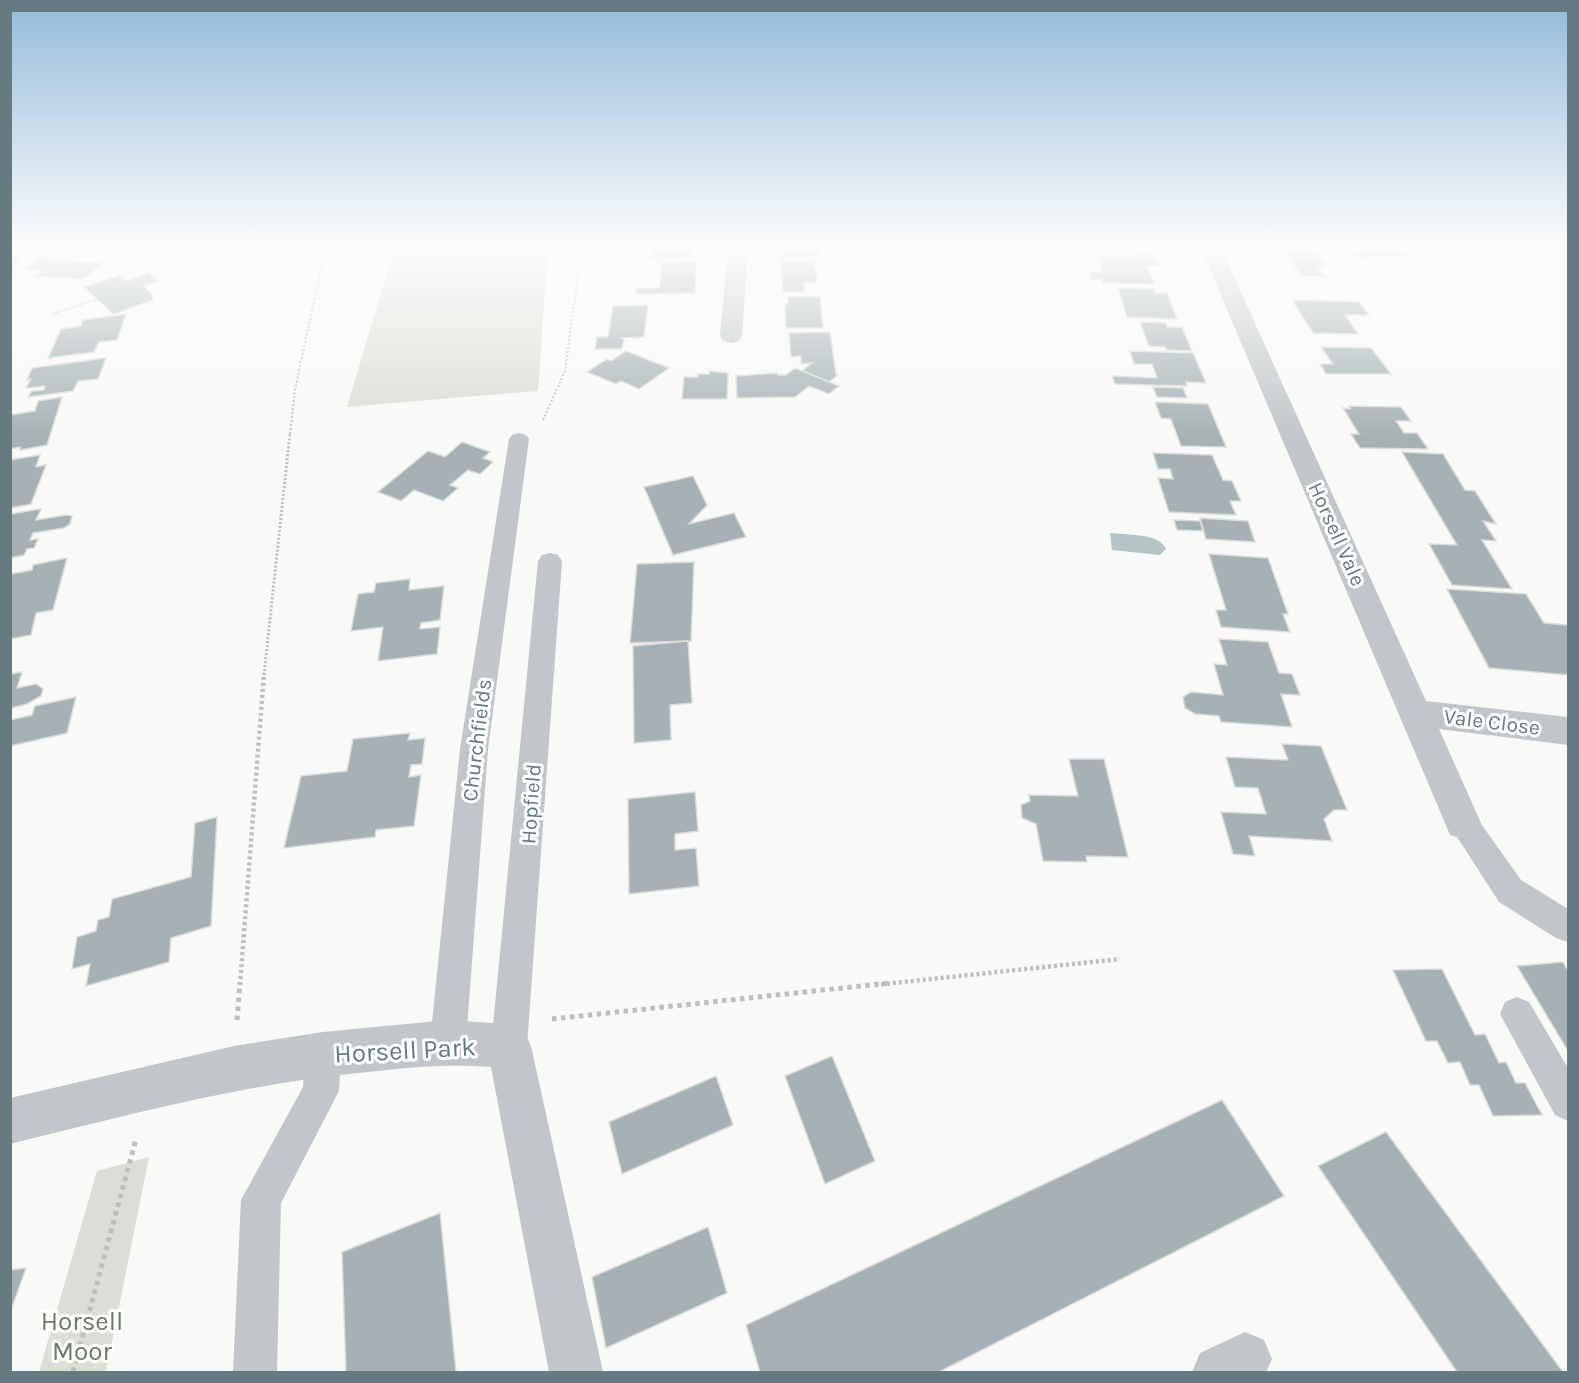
<svg xmlns="http://www.w3.org/2000/svg" width="1579" height="1383" viewBox="0 0 1579 1383" font-family="Karla,sans-serif">
  <style>
    .green { fill: #daded6 }
    .water { fill: #b5c5c7 }
    .building { fill: #a5b1b4; stroke: #dbdbd9; stroke-width: 1.5 }
    .lines { fill: none; stroke-linecap: round; stroke-linejoin: round }
    .path-far3 { stroke: #bbbfc1; stroke-width: 2; stroke-dasharray: 2 2; stroke-linecap: butt }
    .path-far2 { stroke: #bbbfc1; stroke-width: 3; stroke-dasharray: 2 2; stroke-linecap: butt }
    .path-far1 { stroke: #bbbfc1; stroke-width: 4.5; stroke-dasharray: 3 3; stroke-linecap: butt }
    .path { stroke: #bbbfc1; stroke-width: 5; stroke-dasharray: 4.5 4.5; stroke-linecap: butt }
    .lane { fill: #c0c6c9; fill-rule: evenodd }
    .street { fill: #c0c6c9; fill-rule: evenodd }
    .labels { text-anchor: middle; stroke-width: 6; stroke-linejoin: round; paint-order: stroke }
    .street-label { font-size: 21px; fill: #657a81; stroke: #fff }
    .near-street-label { font-size: 26px; fill: #657a81; stroke: #fff }
    .near-park-label { font-size: 26px; fill: #6b7963; stroke: #fff }
  </style>
  <rect width="100%" height="100%" fill="#f9f9f7"/>
  <g class="green">
    <path d="M 395,246 L 548,246 L 538,391 L 347,407 Z"/>
    <path d="M 149,1157 L 106,1372 L 39,1372 L 97,1171 Z"/>
  </g>
  <path class="water" d="M 1110,533 C 1126,535 1160,533 1166,549 L 1160,555 L 1112,550 Z"/>
  <g class="building">
    <path d="M 652,246 L 692,246 L 691,258 L 650,259 Z"/>
    <path d="M 778,246 L 819,246 L 820,258 L 778,258 Z"/>
    <path d="M 1283,249 L 1314,250 L 1325,263 L 1322,263 L 1325,267 L 1317,267 L 1325,277 L 1301,276 Z"/>
    <path d="M 1347,250 L 1401,250 L 1408,257 L 1354,258 Z"/>
    <path d="M 1134,254 L 1155,254 L 1161,266 L 1146,266 L 1155,284 L 1103,283 L 1102,280 L 1091,280 L 1088,271 L 1103,272 L 1096,255 L 1134,255 Z"/>
    <path d="M 18,255 L 21,256 L 10,273 L 10,256 Z"/>
    <path d="M 54,255 L 48,261 L 59,260 L 104,263 L 83,279 L 35,276 L 43,271 L 26,269 L 38,256 Z"/>
    <path d="M 815,260 L 817,283 L 804,283 L 804,292 L 783,292 L 780,261 Z"/>
    <path d="M 697,261 L 695,293 L 636,294 L 637,288 L 659,288 L 662,262 Z"/>
    <path d="M 149,273 L 158,281 L 144,286 L 152,294 L 153,300 L 113,314 L 84,287 L 120,275 L 126,281 Z"/>
    <path d="M 1118,288 L 1154,289 L 1155,293 L 1167,293 L 1177,319 L 1127,317 Z"/>
    <path d="M 788,297 L 820,297 L 823,328 L 786,328 L 785,304 L 788,304 Z"/>
    <path d="M 1292,300 L 1359,302 L 1369,315 L 1345,315 L 1358,334 L 1313,333 Z"/>
    <path d="M 648,305 L 644,337 L 620,338 L 624,339 L 622,349 L 595,349 L 597,337 L 608,337 L 613,306 Z"/>
    <path d="M 126,314 L 117,340 L 99,342 L 94,352 L 48,358 L 61,329 L 81,326 L 83,320 Z"/>
    <path d="M 1140,322 L 1166,323 L 1167,327 L 1182,327 L 1192,351 L 1167,350 L 1165,347 L 1149,346 Z"/>
    <path d="M 830,332 L 836,374 L 838,375 L 829,382 L 802,371 L 812,363 L 801,364 L 801,356 L 791,357 L 789,333 Z"/>
    <path d="M 1321,347 L 1371,348 L 1391,374 L 1326,374 L 1320,364 L 1333,364 Z"/>
    <path d="M 626,351 L 669,368 L 639,389 L 621,381 L 616,384 L 587,372 L 607,359 L 611,361 Z"/>
    <path d="M 1130,351 L 1193,353 L 1206,383 L 1186,382 L 1187,386 L 1115,384 L 1112,376 L 1157,378 L 1152,364 L 1134,364 Z"/>
    <path d="M 106,358 L 98,379 L 78,381 L 73,391 L 28,397 L 32,391 L 44,390 L 45,386 L 26,388 L 31,379 L 27,380 L 32,368 Z"/>
    <path d="M 795,368 L 839,386 L 829,394 L 809,386 L 795,397 L 737,398 L 736,376 L 777,373 L 778,375 L 786,375 Z"/>
    <path d="M 709,371 L 728,373 L 727,399 L 682,399 L 684,377 L 698,377 L 698,374 L 709,374 Z"/>
    <path d="M 1153,387 L 1183,388 L 1187,398 L 1157,397 Z"/>
    <path d="M 62,397 L 47,445 L 20,450 L 20,447 L 10,449 L 10,415 L 35,411 L 38,401 Z"/>
    <path d="M 1155,402 L 1208,404 L 1226,447 L 1181,446 L 1171,419 L 1161,418 Z"/>
    <path d="M 1349,406 L 1401,407 L 1411,421 L 1396,421 L 1404,433 L 1417,433 L 1428,449 L 1360,448 L 1351,434 L 1359,434 L 1343,408 L 1350,409 Z"/>
    <path d="M 462,442 L 490,452 L 483,458 L 493,462 L 480,474 L 468,470 L 450,485 L 458,488 L 443,501 L 414,490 L 401,501 L 378,492 L 428,451 L 445,457 Z"/>
    <path d="M 1402,452 L 1443,454 L 1465,490 L 1475,491 L 1496,524 L 1483,521 L 1496,541 L 1482,540 L 1512,589 L 1452,585 L 1429,544 L 1457,545 Z"/>
    <path d="M 1153,453 L 1212,455 L 1223,480 L 1232,481 L 1241,501 L 1230,501 L 1236,515 L 1169,512 L 1158,478 L 1173,479 L 1170,469 L 1158,469 Z"/>
    <path d="M 40,455 L 36,467 L 46,465 L 31,504 L 10,508 L 10,460 Z"/>
    <path d="M 693,476 L 707,505 L 689,524 L 734,513 L 746,537 L 673,555 L 644,487 Z"/>
    <path d="M 41,509 L 36,520 L 67,515 L 72,516 L 70,524 L 64,528 L 33,533 L 30,540 L 38,539 L 34,548 L 27,549 L 24,555 L 10,558 L 10,514 Z"/>
    <path d="M 1200,518 L 1248,521 L 1255,542 L 1206,539 Z"/>
    <path d="M 1174,520 L 1200,521 L 1203,531 L 1177,530 Z"/>
    <path d="M 1209,554 L 1268,558 L 1288,614 L 1283,614 L 1290,632 L 1221,627 L 1216,610 L 1226,610 Z"/>
    <path d="M 67,558 L 53,610 L 36,613 L 31,635 L 10,639 L 10,574 L 32,570 L 33,565 Z"/>
    <path d="M 694,562 L 691,641 L 630,643 L 637,564 Z"/>
    <path d="M 410,579 L 409,590 L 444,586 L 440,620 L 421,623 L 420,629 L 440,627 L 437,654 L 378,661 L 383,627 L 351,631 L 358,594 L 374,592 L 376,583 Z"/>
    <path d="M 1447,589 L 1526,594 L 1544,623 L 1568,625 L 1568,675 L 1489,668 Z"/>
    <path d="M 1219,639 L 1268,642 L 1279,673 L 1292,674 L 1300,695 L 1281,694 L 1292,727 L 1221,722 L 1219,716 L 1195,714 L 1185,708 L 1183,697 L 1191,692 L 1223,695 L 1214,664 L 1227,665 Z"/>
    <path d="M 688,641 L 692,703 L 670,705 L 671,740 L 634,743 L 633,646 Z"/>
    <path d="M 22,672 L 17,688 L 36,684 L 43,689 L 41,696 L 27,704 L 12,708 L 10,711 L 10,674 Z"/>
    <path d="M 76,697 L 67,733 L 10,746 L 10,720 L 32,715 L 35,706 Z"/>
    <path d="M 410,733 L 408,740 L 425,738 L 422,764 L 411,765 L 409,777 L 421,775 L 414,826 L 376,830 L 375,837 L 284,848 L 301,776 L 347,771 L 353,739 Z"/>
    <path d="M 1282,744 L 1321,746 L 1347,810 L 1334,810 L 1324,819 L 1332,841 L 1249,836 L 1255,856 L 1233,854 L 1221,812 L 1266,814 L 1258,788 L 1235,787 L 1226,757 L 1288,760 Z"/>
    <path d="M 1069,759 L 1104,759 L 1128,857 L 1086,856 L 1087,862 L 1043,861 L 1036,824 L 1022,818 L 1021,805 L 1030,801 L 1029,795 L 1078,796 Z"/>
    <path d="M 695,792 L 698,831 L 675,834 L 675,850 L 696,848 L 699,886 L 629,894 L 628,799 Z"/>
    <path d="M 217,817 L 211,926 L 171,938 L 169,962 L 86,986 L 90,964 L 72,969 L 77,937 L 96,931 L 98,920 L 109,917 L 112,899 L 191,877 L 195,823 Z"/>
    <path d="M 1563,962 L 1568,971 L 1568,1051 L 1517,966 Z"/>
    <path d="M 1442,969 L 1475,1035 L 1485,1034 L 1499,1063 L 1506,1062 L 1516,1083 L 1525,1083 L 1542,1115 L 1493,1116 L 1479,1085 L 1470,1085 L 1460,1062 L 1448,1063 L 1437,1041 L 1426,1041 L 1393,970 Z"/>
    <path d="M 832,1056 L 875,1161 L 825,1184 L 785,1076 Z"/>
    <path d="M 716,1076 L 733,1125 L 622,1174 L 609,1122 Z"/>
    <path d="M 1222,1100 L 1284,1196 L 939,1372 L 760,1372 L 746,1325 Z"/>
    <path d="M 1386,1132 L 1563,1372 L 1457,1372 L 1318,1166 Z"/>
    <path d="M 440,1213 L 456,1372 L 346,1372 L 342,1252 Z"/>
    <path d="M 708,1227 L 727,1293 L 606,1348 L 592,1277 Z"/>
    <path d="M 26,1268 L 10,1313 L 10,1270 Z"/>
  </g>
  <g class="lines">
    <g class="path-far3">
      <path d="M 10,281 L 34,246"/>
      <path d="M 53,314 L 97,299"/>
      <path d="M 543,420 L 565,371 L 582,246"/>
      <path d="M 290,434 L 295,390 L 323,259 L 318,250 L 311,246"/>
    </g>
    <path class="path-far2" d="M 264,675 L 290,433"/>
    <g class="path-far1">
      <path d="M 240,985 L 264,673"/>
      <path d="M 875,985 L 1120,959"/>
    </g>
    <g class="path">
      <path d="M 552,1019 L 889,983"/>
      <path d="M 237,1020 L 240,983"/>
      <path d="M 73,1372 L 136,1139"/>
    </g>
    <g class="lane">
      <path d="M 519,433 L 526,435 L 529,439 L 488,749 L 466,1042 L 461,1055 L 448,1060 L 435,1055 L 430,1042 L 460,749 L 509,439 L 512,435 Z"/>
      <path d="M 550,553 L 558,555 L 562,561 L 527,1046 L 522,1059 L 509,1064 L 496,1059 L 491,1046 L 538,561 L 542,555 Z"/>
      <path d="M 1463,810 L 1474,814 L 1521,880 L 1568,909 L 1568,942 L 1556,938 L 1499,902 L 1448,823 L 1452,814 Z"/>
      <path d="M 1517,997 L 1529,1002 L 1568,1068 L 1568,1121 L 1555,1115 L 1500,1014 L 1505,1002 Z"/>
      <path d="M 323,1036 L 336,1041 L 341,1054 L 339,1091 L 281,1203 L 277,1372 L 233,1372 L 241,1200 L 303,1087 L 305,1054 L 310,1041 Z"/>
    </g>
    <g class="street">
      <path d="M 728,246 L 748,246 L 742,336 L 739,341 L 731,343 L 723,341 L 720,336 Z"/>
      <path d="M 1200,246 L 1220,246 L 1426,701 L 1568,717 L 1568,745 L 1439,729 L 1481,823 L 1476,835 L 1463,839 L 1450,835 L 1445,823 Z"/>
      <path d="M 448,1020 L 509,1024 L 524,1031 L 531,1046 L 603,1372 L 549,1372 L 491,1067 C 448,1064 411,1067 368,1072 C 247,1083 129,1115 10,1144 L 10,1098 L 234,1046 L 323,1032 Z"/>
      <path d="M 1245,1332 L 1264,1340 L 1272,1359 L 1266,1372 L 1192,1372 L 1200,1353 Z"/>
    </g>
  </g>
  <linearGradient id="sky" x2="0" y2="1"><stop stop-color="#93bbdb"/><stop offset="0.56" stop-color="#fcfcfb"/><stop offset="1" stop-color="#fcfcfb" stop-opacity="0"/></linearGradient>
  <rect width="1579" height="440" fill="url(#sky)"/>
  <g class="labels">
    <g class="street-label">
      <text transform="translate(1337 534) rotate(66)" y="7">Horsell Vale</text>
      <text transform="translate(1492 722) rotate(7)" y="7">Vale Close</text>
      <text transform="translate(477 740) rotate(-83)" y="7">Churchfields</text>
      <text transform="translate(531 804) rotate(-86)" y="7">Hopfield</text>
    </g>
    <g class="near-street-label">
      <text transform="translate(405 1050) rotate(-3)" y="9">Horsell Park</text>
    </g>
    <g class="near-park-label">
      <text x="82" y="1330">Horsell<tspan x="82" dy="30">Moor</tspan></text>
    </g>
  </g>
  <rect width="1579" height="1383" fill="none" stroke="#657a81" stroke-width="24"/>
</svg>
